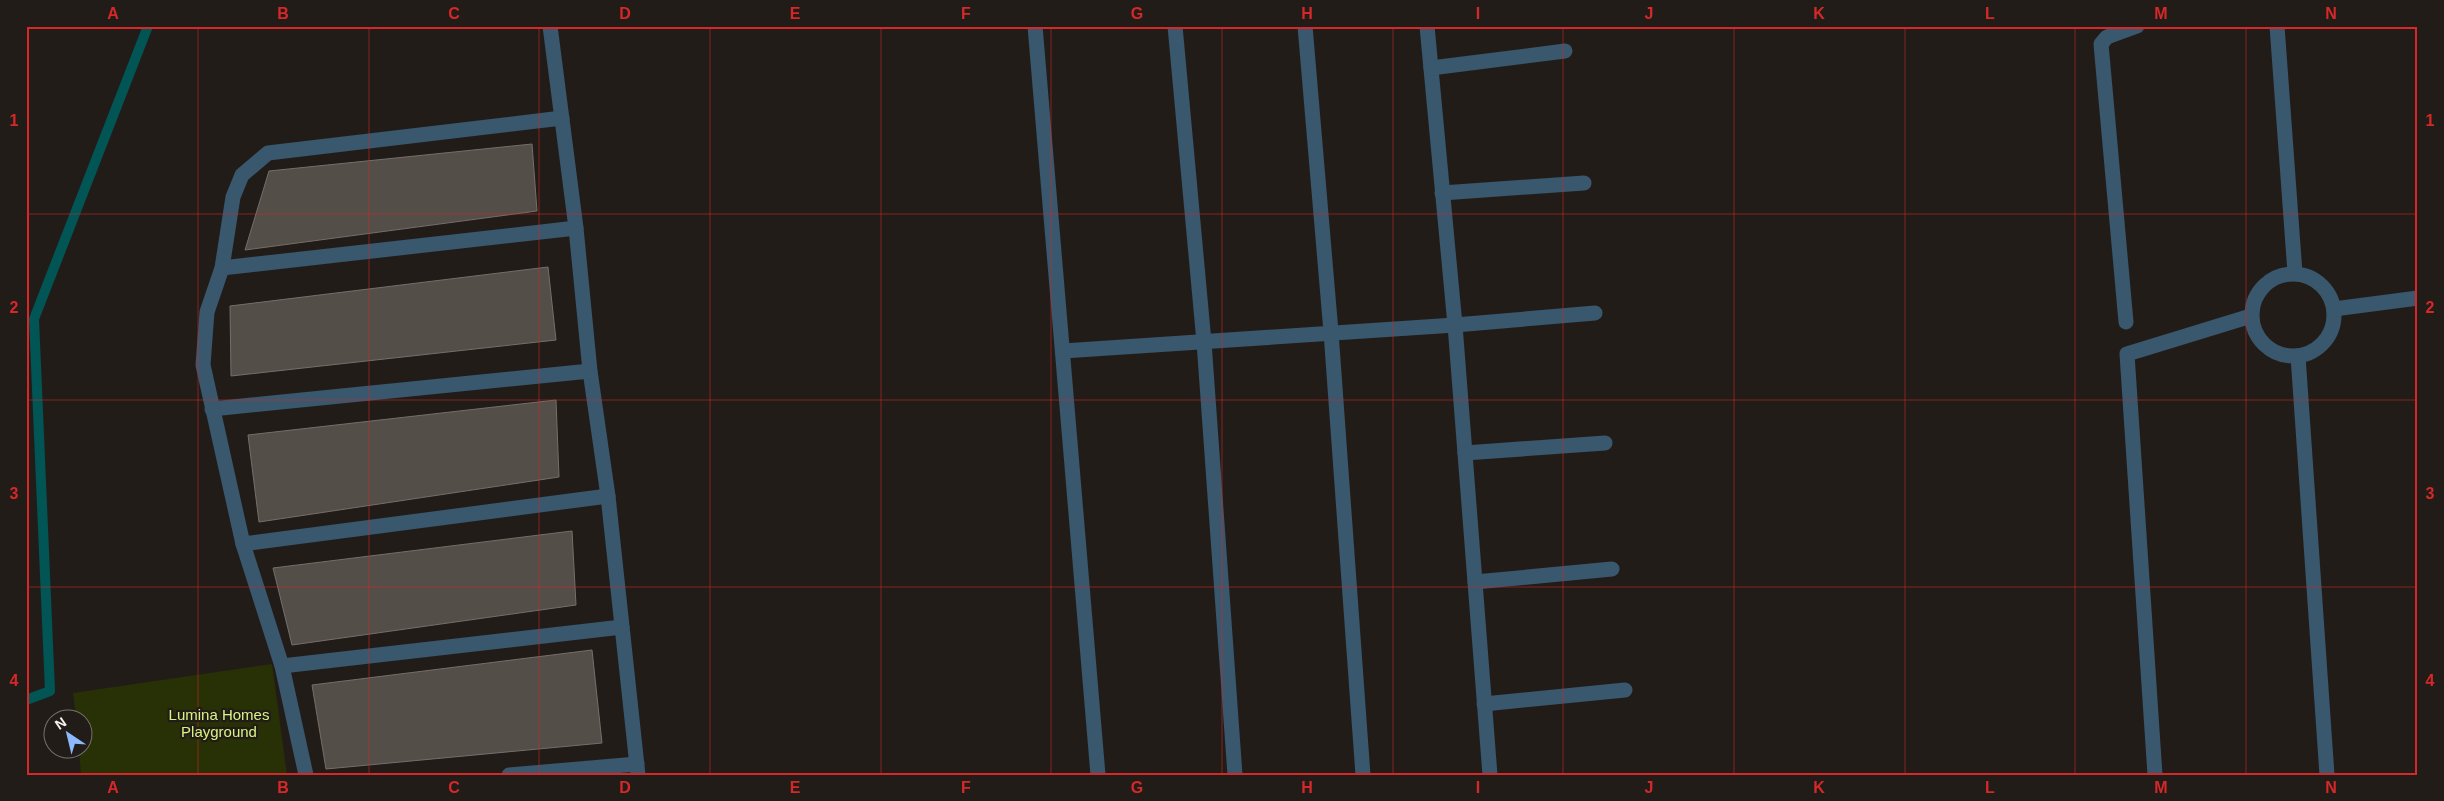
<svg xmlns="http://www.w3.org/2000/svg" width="2444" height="801" viewBox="0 0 2444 801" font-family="Helvetica,sans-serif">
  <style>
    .green { fill: #283105 }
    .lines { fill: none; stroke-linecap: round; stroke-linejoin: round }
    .stream { stroke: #025555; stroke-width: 10 }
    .building { fill: #544e49; stroke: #756e6a }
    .street { stroke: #39576d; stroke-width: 15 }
    .grid { fill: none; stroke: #d62828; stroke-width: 1; stroke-opacity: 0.55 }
    .labels { text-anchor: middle; stroke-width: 4.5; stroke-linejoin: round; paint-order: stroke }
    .park-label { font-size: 15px; fill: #d7f380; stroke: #221c19 }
    .neatline { fill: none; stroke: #d62828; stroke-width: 2 }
    .grid-label { font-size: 16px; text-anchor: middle; font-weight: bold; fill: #d62828 }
  </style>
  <rect width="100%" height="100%" fill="#221c19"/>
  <path class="green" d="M 272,664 L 287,775 L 81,775 L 79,749 L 82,748 L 82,718 L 76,718 L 73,693 Z"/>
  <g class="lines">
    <path class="stream" d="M 26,700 L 50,691 L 34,319 L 148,26"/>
  </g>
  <g class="building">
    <path d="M 532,144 L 537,211 L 245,250 L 269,171 Z"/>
    <path d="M 548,267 L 556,340 L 231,376 L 230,306 Z"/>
    <path d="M 556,400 L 559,477 L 259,522 L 248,435 Z"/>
    <path d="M 572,531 L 576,605 L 292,645 L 273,568 Z"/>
    <path d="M 592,650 L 602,743 L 326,769 L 312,685 Z"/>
  </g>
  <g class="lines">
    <g class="street">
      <path d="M 550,26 L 576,228 L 590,371 L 608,496 L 638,775"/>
      <path d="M 1035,26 L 1098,775"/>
      <path d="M 1175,26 L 1204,342 L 1235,775"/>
      <path d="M 1305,26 L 1331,332 L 1363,775"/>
      <path d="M 1427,26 L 1455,325 L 1595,313"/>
      <path d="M 2277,26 L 2295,273"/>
      <path d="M 1431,68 L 1565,51"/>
      <path d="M 1442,193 L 1584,183"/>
      <path d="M 222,268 L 576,228"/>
      <circle cx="2293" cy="315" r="41"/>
      <path d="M 2334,309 L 2418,298"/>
      <path d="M 2126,322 L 2101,44 L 2107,37 L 2137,26"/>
      <path d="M 1063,351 L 1455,325 L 1490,775"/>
      <path d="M 2298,356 L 2327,775"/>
      <path d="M 212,409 L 590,371"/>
      <path d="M 1465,453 L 1605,443"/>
      <path d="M 243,544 L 608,496"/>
      <path d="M 1475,582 L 1612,569"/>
      <path d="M 282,666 L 622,627"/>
      <path d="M 1484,704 L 1625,690"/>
      <path d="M 306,775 L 282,666 L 243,544 L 203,365 L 207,312 L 222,268 L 233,197 L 242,175 L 268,153 L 562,118"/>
      <path d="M 509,775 L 637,764"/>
      <path d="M 2155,775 L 2127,354 L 2251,316"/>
    </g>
  </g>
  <path class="grid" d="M 198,26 L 198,775M 369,26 L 369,775M 539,26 L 539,775M 710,26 L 710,775M 881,26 L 881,775M 1051,26 L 1051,775M 1222,26 L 1222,775M 1393,26 L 1393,775M 1563,26 L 1563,775M 1734,26 L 1734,775M 1905,26 L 1905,775M 2075,26 L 2075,775M 2246,26 L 2246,775M 26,214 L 2418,214M 26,400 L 2418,400M 26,587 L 2418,587"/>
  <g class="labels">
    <g class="park-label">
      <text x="219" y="720">Lumina Homes<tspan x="219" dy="17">Playground</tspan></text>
    </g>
  </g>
  <rect width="2444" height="801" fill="none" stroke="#221c19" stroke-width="55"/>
  <g transform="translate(68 734) rotate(325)"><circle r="24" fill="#221c19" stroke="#76716e"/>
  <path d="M0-4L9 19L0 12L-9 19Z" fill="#8bb9fc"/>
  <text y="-8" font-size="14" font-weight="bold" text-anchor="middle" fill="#f5f1ee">N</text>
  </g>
  <rect x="28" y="28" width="2388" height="746" class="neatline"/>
  <g class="grid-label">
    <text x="113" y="19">A</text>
    <text x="283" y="19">B</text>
    <text x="454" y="19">C</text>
    <text x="625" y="19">D</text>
    <text x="795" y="19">E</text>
    <text x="966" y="19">F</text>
    <text x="1137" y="19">G</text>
    <text x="1307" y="19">H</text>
    <text x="1478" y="19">I</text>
    <text x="1649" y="19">J</text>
    <text x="1819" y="19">K</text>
    <text x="1990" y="19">L</text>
    <text x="2161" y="19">M</text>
    <text x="2331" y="19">N</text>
    <text x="14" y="126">1</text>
    <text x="2430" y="126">1</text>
    <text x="14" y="313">2</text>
    <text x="2430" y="313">2</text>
    <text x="14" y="499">3</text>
    <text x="2430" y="499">3</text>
    <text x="14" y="686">4</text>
    <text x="2430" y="686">4</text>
    <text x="113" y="793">A</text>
    <text x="283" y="793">B</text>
    <text x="454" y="793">C</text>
    <text x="625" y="793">D</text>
    <text x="795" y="793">E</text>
    <text x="966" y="793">F</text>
    <text x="1137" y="793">G</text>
    <text x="1307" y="793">H</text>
    <text x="1478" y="793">I</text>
    <text x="1649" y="793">J</text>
    <text x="1819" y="793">K</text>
    <text x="1990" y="793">L</text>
    <text x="2161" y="793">M</text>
    <text x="2331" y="793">N</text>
  </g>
</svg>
